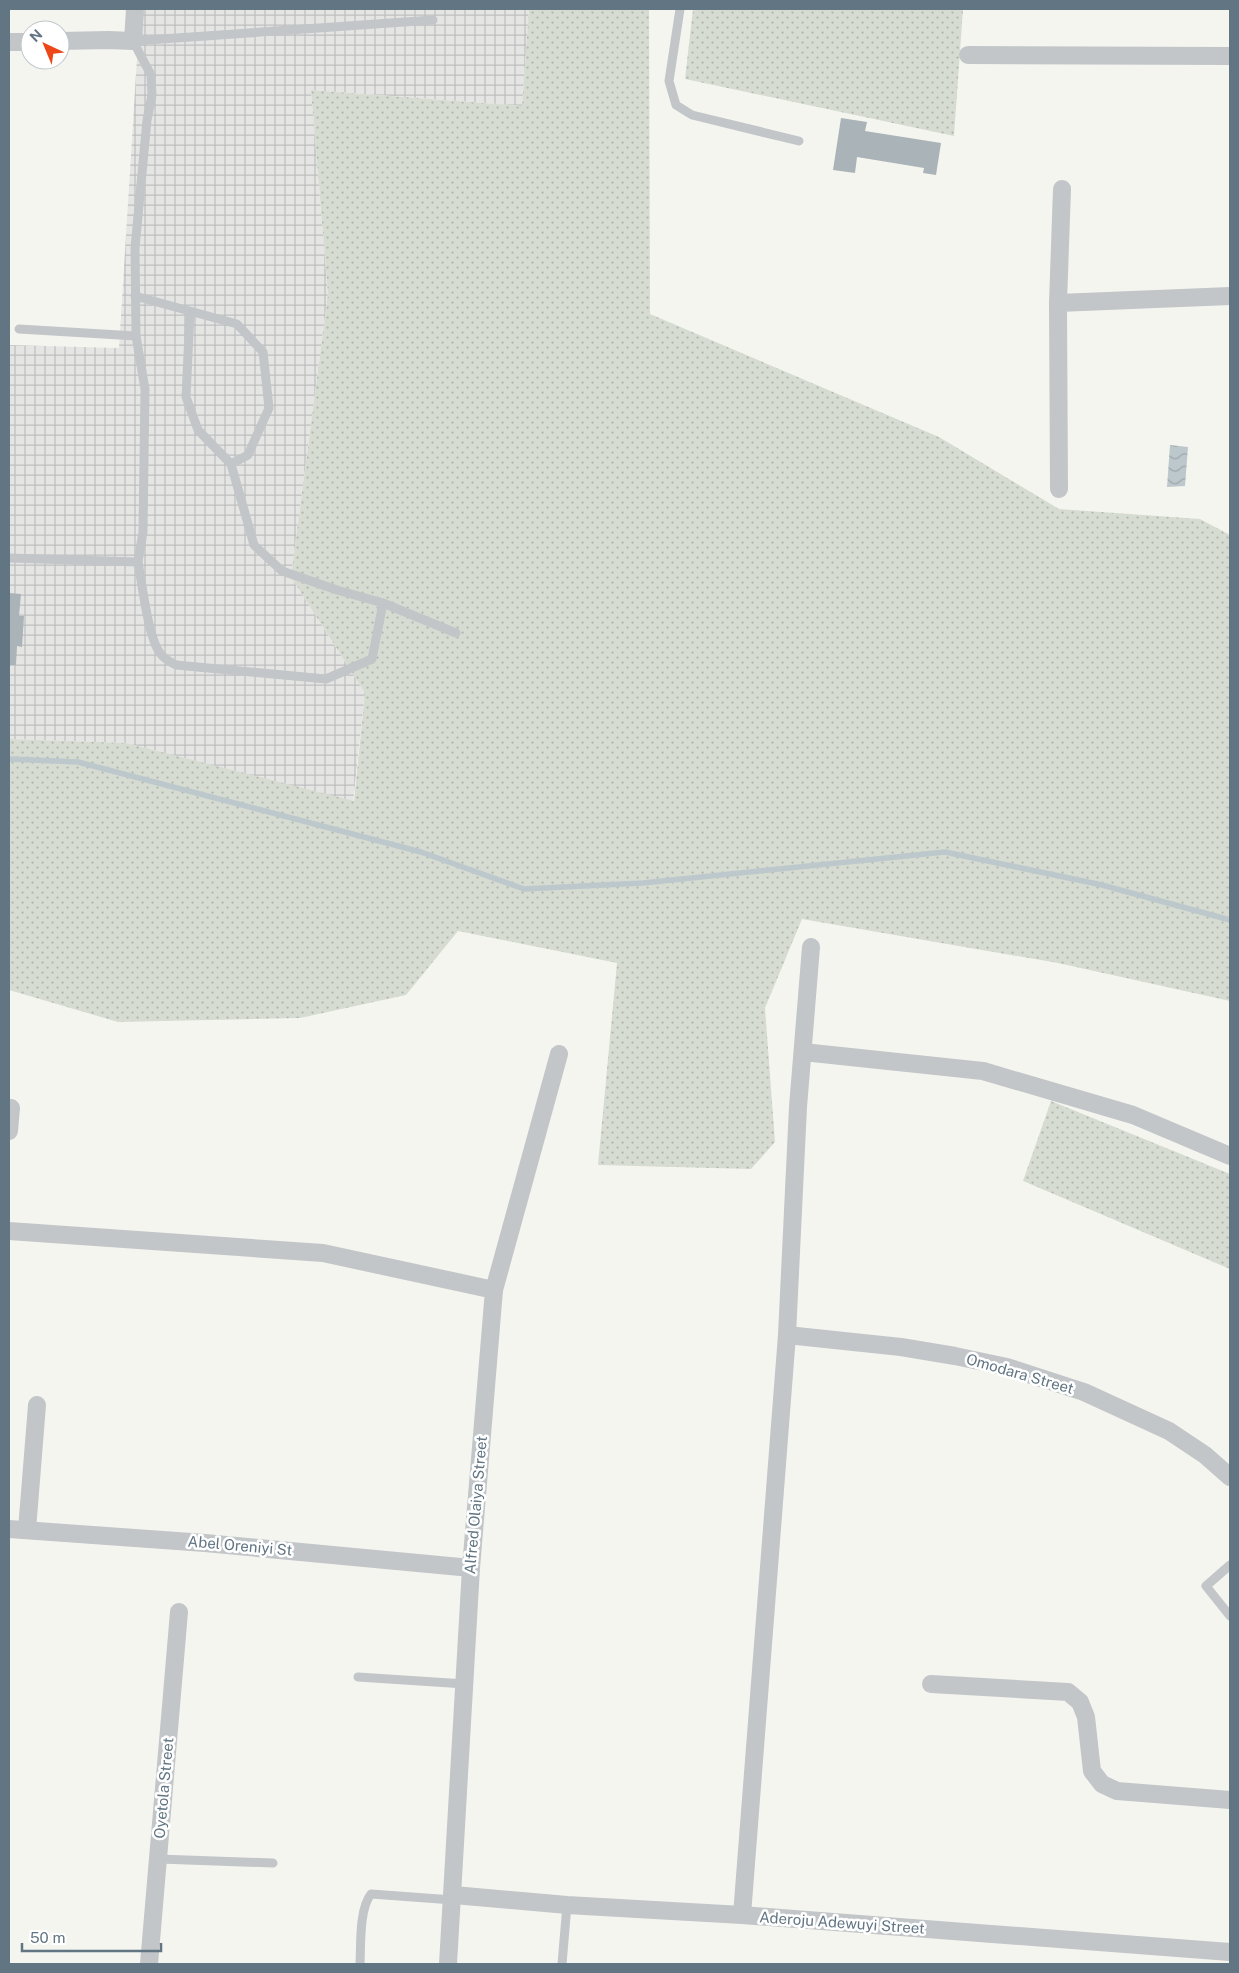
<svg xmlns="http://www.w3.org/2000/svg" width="1239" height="1973" viewBox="0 0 1239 1973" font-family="'Public Sans',sans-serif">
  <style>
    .industrial { fill: url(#industrial-grid) }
    .grass { fill: url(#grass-dots) }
    .water { fill: url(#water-waves) }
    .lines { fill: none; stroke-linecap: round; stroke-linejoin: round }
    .stream { stroke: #bdc8cd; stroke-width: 5.5 }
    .building { fill: #aab3b7 }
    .service { stroke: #c2c6c9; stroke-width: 9 }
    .minor { stroke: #c2c6c9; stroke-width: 18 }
    .labels { text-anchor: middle; stroke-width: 5; stroke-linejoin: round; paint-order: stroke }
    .street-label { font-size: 15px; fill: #627583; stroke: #fff }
  </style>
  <defs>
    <pattern id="industrial-grid" width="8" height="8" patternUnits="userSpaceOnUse" patternTransform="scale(1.25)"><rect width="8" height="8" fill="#e5e6e4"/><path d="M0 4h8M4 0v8" fill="none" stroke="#bdbfbe"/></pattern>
    <pattern id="grass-dots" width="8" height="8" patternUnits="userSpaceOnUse" patternTransform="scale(1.25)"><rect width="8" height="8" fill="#d6dcd1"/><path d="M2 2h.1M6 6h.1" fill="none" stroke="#b1b7af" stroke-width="1.8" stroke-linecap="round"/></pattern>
    <pattern id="water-waves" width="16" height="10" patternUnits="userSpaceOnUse" patternTransform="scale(1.25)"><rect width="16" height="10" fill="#bdc8cd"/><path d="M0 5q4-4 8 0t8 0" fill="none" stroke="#9da7ac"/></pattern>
  </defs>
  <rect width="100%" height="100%" fill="#f5f5f0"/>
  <path class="industrial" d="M 140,9 L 529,9 L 522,106 L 311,90 L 328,294 L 291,577 L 365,693 L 353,802 L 126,743 L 9,739 L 9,345 L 119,348 Z"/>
  <g class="grass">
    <path d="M 529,9 L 649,9 L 650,314 L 939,437 L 1059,509 L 1200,519 L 1230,535 L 1230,1001 L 1058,963 L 802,919 L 765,1008 L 775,1142 L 751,1169 L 598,1165 L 617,963 L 458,931 L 406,995 L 300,1018 L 118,1022 L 9,990 L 9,739 L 126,743 L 354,801 L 365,693 L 291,577 L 328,294 L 311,90 L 522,106 Z"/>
    <path d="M 693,9 L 963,9 L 954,136 L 685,79 Z"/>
    <path d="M 1051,1101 L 1230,1174 L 1230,1269 L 1023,1181 Z"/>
  </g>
  <path class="water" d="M 1170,445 L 1188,447 L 1185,486 L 1167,487 Z"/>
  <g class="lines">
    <path class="stream" d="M 9,759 L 78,762 L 421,852 L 524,889 L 643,883 L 945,852 L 1102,885 L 1230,920"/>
  </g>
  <g class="building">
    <path d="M 841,118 L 867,122 L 865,131 L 941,143 L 936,175 L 923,173 L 924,168 L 857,157 L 855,173 L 833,170 Z"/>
    <path d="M 9,593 L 21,594 L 19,616 L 24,616 L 22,647 L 17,646 L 16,665 L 9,665 Z"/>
  </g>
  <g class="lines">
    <g class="service">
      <path d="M 680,9 L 669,81 L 676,105 L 692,115 L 799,141"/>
      <path d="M 135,296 L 237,324 L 263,352 L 269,408 L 248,455 L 231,464 L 254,545 L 282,571 L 337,590 L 383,603 L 372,659 L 326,679 L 176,665 C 170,662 164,659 160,653 C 148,637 142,583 138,562"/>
      <path d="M 190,312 L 186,397 L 198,430 L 231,464"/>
      <path d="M 19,329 L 136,336"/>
      <path d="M 9,558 L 138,562 L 143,532 L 145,389 L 136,336 L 135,248 L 147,120 L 152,95 L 151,75 L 133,41 L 433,20"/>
      <path d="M 383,603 L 456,633"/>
      <path d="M 1230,1565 L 1206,1586 L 1230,1616"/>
      <path d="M 358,1677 L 465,1684"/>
      <path d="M 159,1859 L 273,1863"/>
      <path d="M 360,1964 C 361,1945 359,1909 371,1894 L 453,1900"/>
      <path d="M 562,1964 L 567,1905"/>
    </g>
    <g class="minor">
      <path d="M 60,41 L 108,40 L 133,41 L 135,9"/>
      <path d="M 9,42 L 30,42"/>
      <path d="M 968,55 L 1230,56"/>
      <path d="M 1058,303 L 1230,296"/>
      <path d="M 1059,489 L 1058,303 L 1062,189"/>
      <path d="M 803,1052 L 983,1071 L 1133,1115 L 1230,1156"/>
      <path d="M 9,1131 L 11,1108"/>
      <path d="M 9,1231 L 323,1253 L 494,1290"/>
      <path d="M 787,1335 L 901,1347 L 955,1356 L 1007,1367 L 1084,1392 L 1169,1431 L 1205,1455 L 1230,1477"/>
      <path d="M 9,1529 L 205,1543 L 471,1568"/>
      <path d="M 27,1530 L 37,1405"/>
      <path d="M 931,1684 L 1068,1692 L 1080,1702 L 1086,1717 L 1092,1771 L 1102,1784 L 1117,1791 L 1230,1800"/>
      <path d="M 454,1895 L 567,1905 L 742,1915 L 1230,1952"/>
      <path d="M 742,1915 L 787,1335 L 798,1107 L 811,947"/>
      <path d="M 149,1964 L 179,1612"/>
      <path d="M 448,1964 L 471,1568 L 494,1290 L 559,1054"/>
    </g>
  </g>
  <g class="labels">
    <g class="street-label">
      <text transform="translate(1020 1374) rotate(16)" y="5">Omodara Street</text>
      <text transform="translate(476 1505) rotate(-85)" y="5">Alfred Olaiya Street</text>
      <text transform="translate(240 1546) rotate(5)" y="5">Abel Oreniyi St</text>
      <text transform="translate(164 1788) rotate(-85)" y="5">Oyetola Street</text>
      <text transform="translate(842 1923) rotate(4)" y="5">Aderoju Adewuyi Street</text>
    </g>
  </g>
  <rect width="1239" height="1973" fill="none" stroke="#627583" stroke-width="20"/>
  <g transform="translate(45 45) rotate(316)"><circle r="24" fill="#ffffff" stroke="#c0c8cd"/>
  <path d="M0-4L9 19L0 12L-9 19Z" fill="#ec4619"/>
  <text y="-8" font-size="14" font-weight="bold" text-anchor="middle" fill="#627583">N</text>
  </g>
  <path d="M22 1943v8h139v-8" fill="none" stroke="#627583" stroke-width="2.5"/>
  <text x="30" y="1943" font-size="15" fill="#627583" stroke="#ffffff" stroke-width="4" paint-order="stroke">50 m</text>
</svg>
